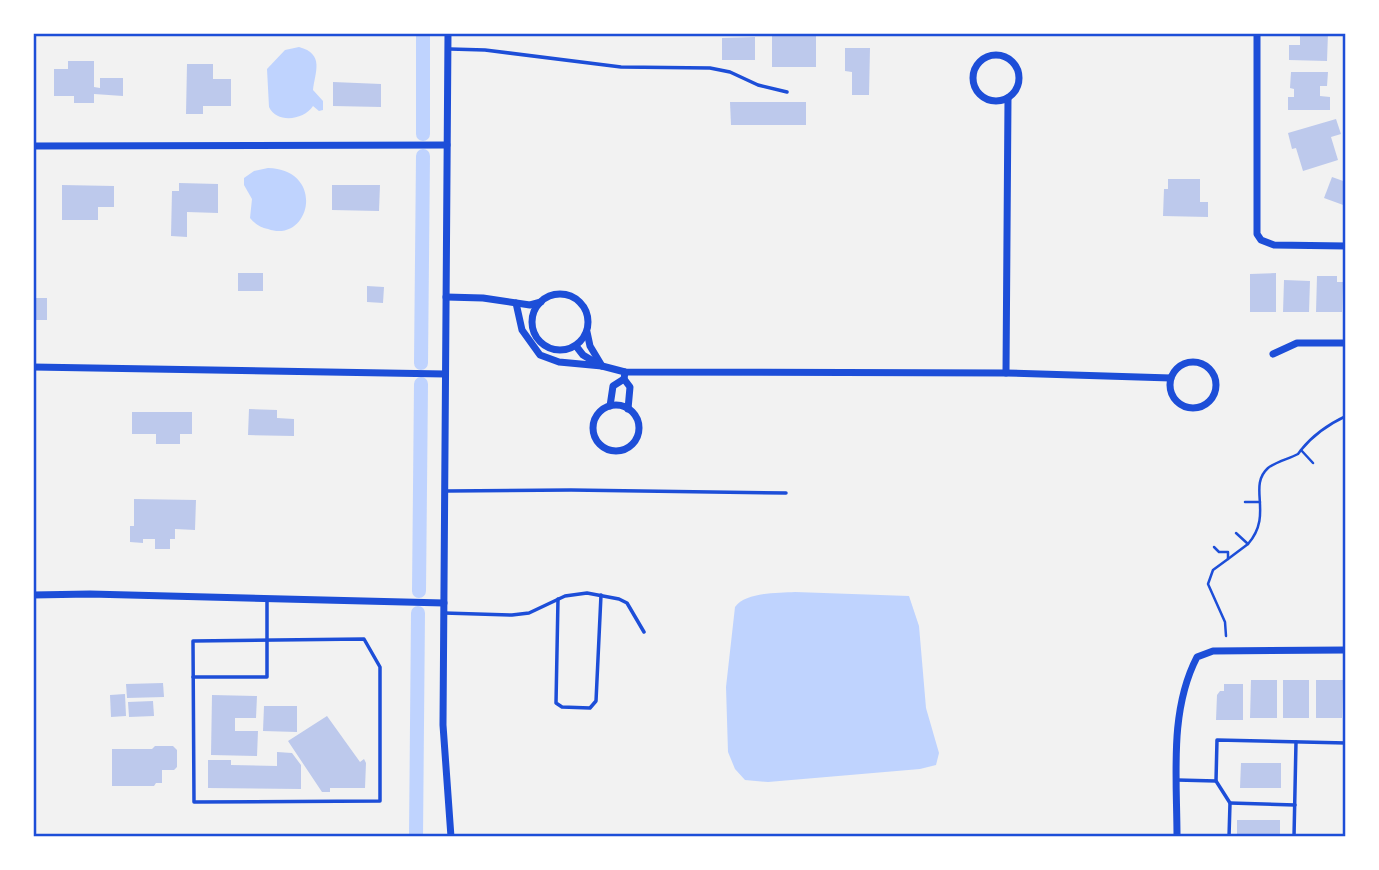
<svg xmlns="http://www.w3.org/2000/svg" width="1379" height="870" viewBox="0 0 1379 870" font-family="Inter,sans-serif">
  <style>
    .water { fill: #bfd3fe }
    .lines { fill: none; stroke-linecap: round; stroke-linejoin: round }
    .canal { stroke: #bfd3fe; stroke-width: 14 }
    .building { fill: #bdc9ec }
    .path { stroke: #1d4ed8; stroke-width: 2.5 }
    .service { stroke: #1d4ed8; stroke-width: 3.5 }
    .minor { stroke: #1d4ed8; stroke-width: 7 }
    .neatline { fill: none; stroke: #1d4ed8; stroke-width: 2.5 }
  </style>
  <rect width="100%" height="100%" fill="#f2f2f2"/>
  <g class="water">
    <path d="M 299,47 C 325,54 315,72 313,90 L 323,101 L 323,110 L 319,111 L 313,106 C 304,120 277,124 269,107 L 267,69 L 285,50 Z"/>
    <path d="M 268,168 C 327,170 310,244 268,229 C 260,227 255,224 250,218 L 252,199 L 244,185 L 244,178 L 254,171 Z"/>
    <path d="M 795,592 L 909,596 L 919,626 L 926,708 L 939,753 L 936,765 L 920,769 L 768,782 L 745,780 L 735,769 L 728,752 L 726,687 L 735,607 C 746,592 778,593 795,592 Z"/>
  </g>
  <g class="lines">
    <g class="canal">
      <path d="M 423,33 L 423,134"/>
      <path d="M 421,363 L 423,156"/>
      <path d="M 419,591 L 421,384"/>
      <path d="M 416,837 L 418,613"/>
    </g>
  </g>
  <g class="building">
    <path d="M 1300,33 L 1328,33 L 1327,61 L 1289,60 L 1289,45 L 1300,45 Z"/>
    <rect x="772" y="36" width="44" height="31"/>
    <path d="M 755,37 L 755,60 L 722,60 L 722,38 Z"/>
    <path d="M 845,48 L 870,48 L 869,95 L 852,95 L 852,72 L 845,71 Z"/>
    <path d="M 68,61 L 94,61 L 94,87 L 100,88 L 100,78 L 123,78 L 123,96 L 94,94 L 94,103 L 74,103 L 74,96 L 54,96 L 54,69 L 68,69 Z"/>
    <path d="M 187,64 L 213,64 L 213,79 L 231,79 L 231,106 L 203,106 L 203,114 L 186,114 Z"/>
    <path d="M 1291,72 L 1328,72 L 1327,86 L 1320,86 L 1320,96 L 1330,97 L 1330,110 L 1288,110 L 1288,97 L 1294,97 L 1294,89 L 1290,88 Z"/>
    <path d="M 333,82 L 381,84 L 381,107 L 333,106 Z"/>
    <path d="M 730,102 L 806,102 L 806,125 L 731,125 Z"/>
    <path d="M 1336,119 L 1341,134 L 1331,137 L 1338,160 L 1303,171 L 1296,148 L 1292,149 L 1288,133 Z"/>
    <path d="M 1332,177 L 1346,182 L 1346,206 L 1324,198 Z"/>
    <path d="M 1168,179 L 1200,179 L 1200,202 L 1208,202 L 1208,217 L 1163,216 L 1164,189 L 1168,189 Z"/>
    <path d="M 179,183 L 218,184 L 218,213 L 187,212 L 187,237 L 171,236 L 172,191 L 179,191 Z"/>
    <path d="M 62,185 L 114,186 L 114,207 L 98,207 L 98,220 L 62,220 Z"/>
    <path d="M 332,185 L 380,185 L 379,211 L 332,210 Z"/>
    <rect x="238" y="273" width="25" height="18"/>
    <path d="M 1276,273 L 1276,312 L 1250,312 L 1250,274 Z"/>
    <path d="M 1317,276 L 1337,276 L 1337,282 L 1343,282 L 1342,312 L 1316,312 Z"/>
    <path d="M 1284,280 L 1310,281 L 1309,312 L 1283,312 Z"/>
    <path d="M 367,286 L 384,287 L 383,303 L 367,302 Z"/>
    <rect x="33" y="298" width="14" height="22"/>
    <path d="M 249,409 L 277,410 L 277,418 L 294,419 L 294,436 L 248,435 Z"/>
    <path d="M 132,412 L 192,412 L 192,434 L 180,434 L 180,444 L 156,444 L 156,434 L 132,434 Z"/>
    <path d="M 134,499 L 196,500 L 195,530 L 175,529 L 175,539 L 170,539 L 170,549 L 155,549 L 155,539 L 143,539 L 143,543 L 130,542 L 130,526 L 134,526 Z"/>
    <path d="M 1251,680 L 1277,680 L 1277,718 L 1250,718 Z"/>
    <rect x="1283" y="680" width="26" height="38"/>
    <path d="M 1316,680 L 1343,680 L 1342,718 L 1316,718 Z"/>
    <path d="M 163,683 L 164,697 L 127,698 L 126,684 Z"/>
    <path d="M 1224,684 L 1243,684 L 1243,720 L 1216,720 L 1217,695 L 1220,691 L 1224,691 Z"/>
    <path d="M 125,694 L 126,716 L 111,717 L 110,695 Z"/>
    <path d="M 212,695 L 257,696 L 256,718 L 235,718 L 235,731 L 258,731 L 257,756 L 211,755 Z"/>
    <path d="M 153,701 L 154,716 L 129,717 L 128,702 Z"/>
    <path d="M 264,706 L 297,706 L 297,732 L 263,731 Z"/>
    <path d="M 327,716 L 360,762 L 364,759 L 366,763 L 365,788 L 330,788 L 330,792 L 322,792 L 288,741 Z"/>
    <path d="M 155,746 L 173,746 L 177,750 L 177,767 L 174,770 L 162,770 L 162,783 L 156,783 L 154,786 L 112,786 L 112,749 L 152,749 Z"/>
    <path d="M 277,752 L 292,753 L 301,765 L 301,789 L 208,788 L 208,760 L 231,760 L 231,765 L 277,766 Z"/>
    <path d="M 1241,763 L 1281,763 L 1281,788 L 1240,788 Z"/>
    <rect x="1237" y="820" width="43" height="17"/>
  </g>
  <g class="lines">
    <g class="path">
      <path d="M 1301,450 C 1313,435 1329,424 1346,416"/>
      <path d="M 1245,502 L 1260,502"/>
      <path d="M 1248,544 C 1274,514 1247,487 1268,468 C 1277,461 1289,459 1298,454 L 1301,450 L 1313,463"/>
      <path d="M 1214,547 L 1219,552 L 1228,552 L 1228,559 L 1213,570 L 1208,584 L 1225,622 L 1226,636"/>
      <path d="M 1228,559 L 1248,544 L 1236,533"/>
    </g>
    <g class="service">
      <path d="M 450,49 L 485,50 L 621,67 L 710,68 L 730,72 L 758,85 L 787,92"/>
      <path d="M 447,491 L 571,490 L 786,493"/>
      <path d="M 558,599 L 556,703 L 562,707 L 590,708 L 596,701 L 601,595"/>
      <path d="M 444,613 L 512,615 L 529,613 L 565,596 L 587,593 L 619,599 L 627,603 L 644,632"/>
      <path d="M 364,639 L 380,667 L 380,801 L 194,802 L 193,641 Z"/>
      <path d="M 193,677 L 267,677 L 267,599"/>
      <path d="M 1177,780 L 1216,781"/>
      <path d="M 1230,803 L 1295,805"/>
      <path d="M 1229,837 L 1230,803 L 1216,781 L 1217,740 L 1346,743"/>
      <path d="M 1294,837 L 1296,742"/>
    </g>
    <g class="minor">
      <path d="M 448,33 L 443,725 L 451,837"/>
      <path d="M 1257,33 L 1257,234 L 1261,240 L 1274,245 L 1346,246"/>
      <circle cx="996" cy="78" r="23"/>
      <path d="M 33,146 L 447,145"/>
      <circle cx="560" cy="322" r="28"/>
      <path d="M 446,297 L 483,298 L 530,305 L 541,302"/>
      <path d="M 516,303 L 522,330 L 540,355 L 559,362 L 602,366 L 625,372 L 1006,373 L 1171,378"/>
      <path d="M 587,332 L 590,346 L 602,366"/>
      <path d="M 576,346 L 583,355 L 598,364"/>
      <path d="M 1273,354 L 1297,343 L 1346,343"/>
      <circle cx="1193" cy="385" r="23"/>
      <path d="M 33,367 L 445,374"/>
      <path d="M 1006,373 L 1008,98"/>
      <path d="M 624,379 L 630,387 L 628,409"/>
      <circle cx="616" cy="428" r="23"/>
      <path d="M 610,406 L 613,386 L 624,379 L 625,372"/>
      <path d="M 33,595 L 90,594 L 444,603"/>
      <path d="M 1177,837 C 1177,777 1169,711 1197,657 L 1213,651 L 1346,650"/>
    </g>
  </g>
  <rect width="1379" height="870" fill="none" stroke="#ffffff" stroke-width="70"/>
  <rect x="35" y="35" width="1309" height="800" class="neatline"/>
</svg>
